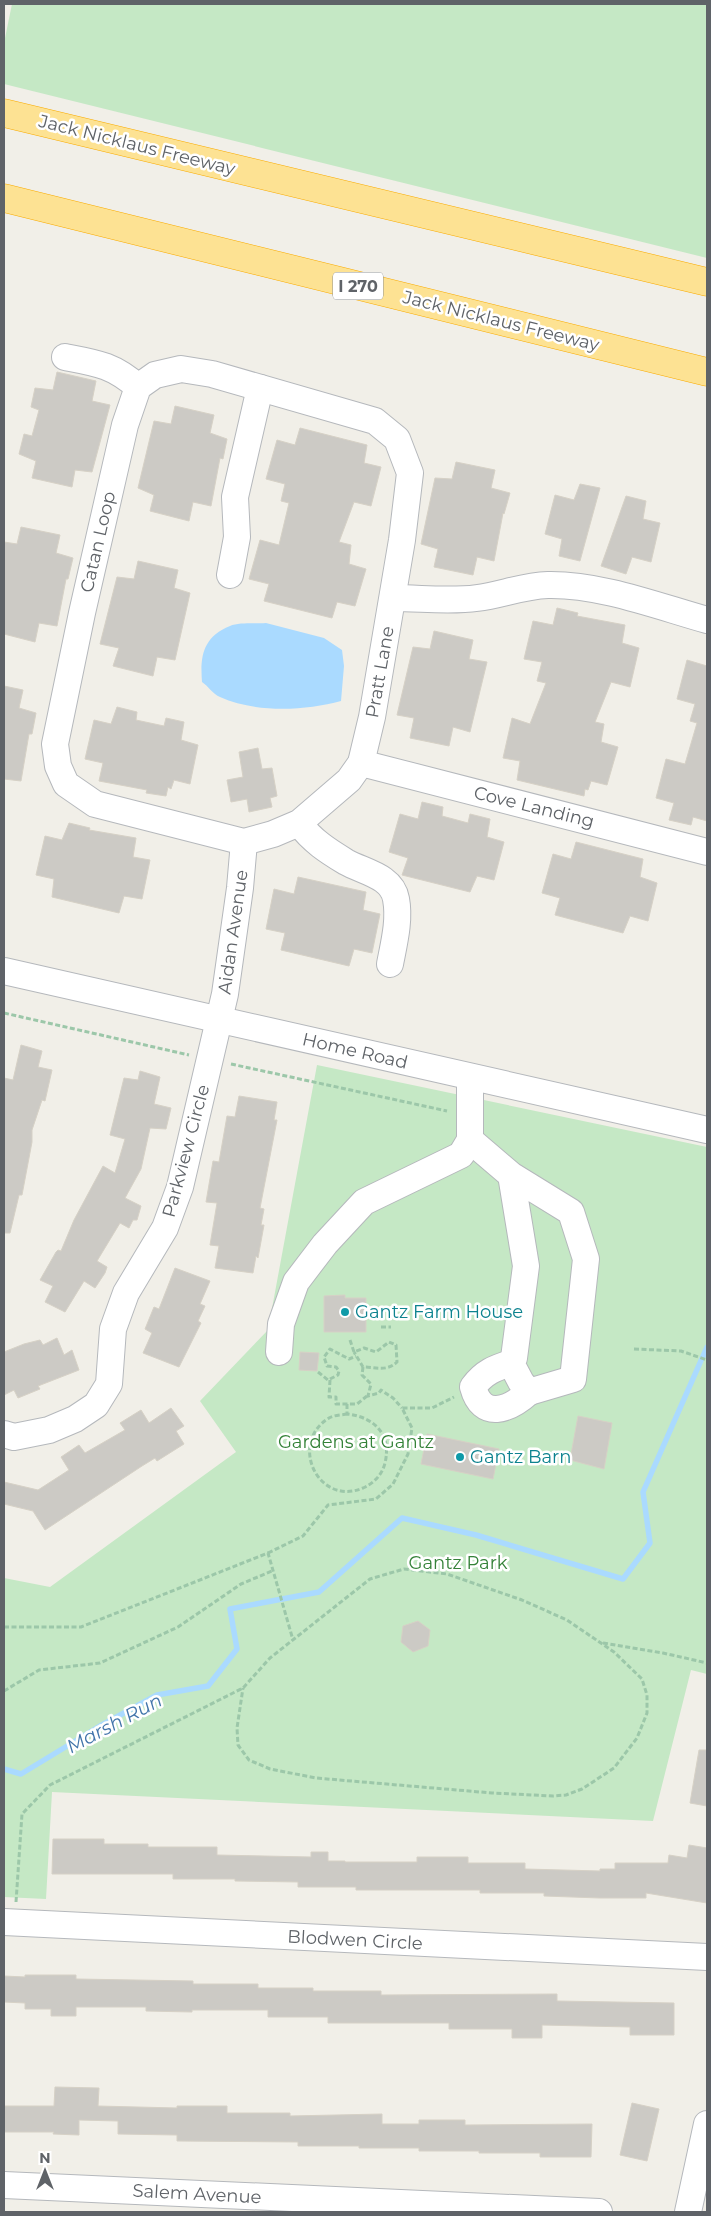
<svg xmlns="http://www.w3.org/2000/svg" width="711" height="2216" viewBox="0 0 711 2216" font-family="Montserrat,sans-serif">
  <style>
    .green { fill: #c5e8c5 }
    .water { fill: #aadaff }
    .lines { fill: none; stroke-linecap: round; stroke-linejoin: round }
    .stream { stroke: #aadaff; stroke-width: 5.5 }
    .building { fill: #cccac5; stroke: #d6d1c6 }
    .minor-casing { stroke: #b5b8bc; stroke-width: 28 }
    .highway-casing { stroke: #f9ab00; stroke-width: 29 }
    .path { stroke: #9cc7a9; stroke-width: 3; stroke-dasharray: 5 2.5; stroke-linecap: butt }
    .minor { stroke: #fff; stroke-width: 26 }
    .highway { stroke: #fde293; stroke-width: 28 }
    .culture-dot { fill: #0f9aa8; stroke: #fff; stroke-width: 2 }
    .labels { text-anchor: middle; stroke-width: 5; stroke-linejoin: round; paint-order: stroke }
    .shield { fill: #fff; stroke: #8f9295; stroke-width: 1 }
    .shield-label { font-size: 16px; font-weight: bold; fill: #5f6368 }
    .street-label { font-size: 18px; fill: #5f6368; stroke: #fff }
    .culture-label { font-size: 18px; fill: #0d838f; stroke: #fff; text-anchor: start }
    .park-label { font-size: 18px; fill: #348238; stroke: #fff }
    .water-label { font-size: 19px; font-style: italic; fill: #4174aa; stroke: #fff }
  </style>
  <rect width="100%" height="100%" fill="#f1efe8"/>
  <g class="green">
    <path d="M 12,4 L 707,4 L 707,258 L 4,84 L 4,43 Z"/>
    <path d="M 317,1065 L 707,1147 L 707,1674 L 691,1670 L 653,1821 L 52,1792 L 46,1899 L 4,1897 L 4,1578 L 50,1587 L 236,1452 L 200,1401 L 268,1330 Z"/>
  </g>
  <path class="water" d="M 266,623 L 324,638 L 342,650 L 344,666 L 341,701 C 304,711 256,713 220,697 C 213,694 208,686 202,682 C 200,656 203,637 230,626 C 239,622 255,624 266,623 Z"/>
  <g class="lines">
    <path class="stream" d="M 4,1769 L 21,1774 L 100,1726 L 157,1695 L 208,1686 L 237,1649 L 230,1609 L 319,1592 L 402,1518 L 476,1535 L 623,1579 L 650,1543 L 643,1492 L 707,1347"/>
  </g>
  <g class="building">
    <path d="M 57,372 L 96,381 L 92,401 L 110,405 L 92,472 L 75,470 L 72,487 L 32,478 L 36,461 L 19,454 L 24,434 L 32,436 L 39,410 L 31,407 L 35,388 L 53,390 Z"/>
    <path d="M 175,406 L 214,415 L 210,433 L 227,439 L 223,459 L 220,458 L 211,506 L 193,502 L 189,521 L 150,511 L 154,495 L 138,488 L 154,421 L 171,424 Z"/>
    <path d="M 300,428 L 367,445 L 364,463 L 381,467 L 371,506 L 354,502 L 339,542 L 351,545 L 349,564 L 366,569 L 355,606 L 337,602 L 332,618 L 264,601 L 269,584 L 249,579 L 260,540 L 279,545 L 289,503 L 281,501 L 285,484 L 266,479 L 277,440 L 295,445 Z"/>
    <path d="M 456,462 L 495,470 L 491,488 L 510,493 L 504,514 L 503,513 L 494,561 L 477,557 L 473,575 L 434,567 L 438,549 L 421,544 L 435,478 L 452,479 Z"/>
    <path d="M 580,484 L 600,488 L 580,561 L 559,556 L 562,539 L 545,534 L 555,495 L 574,500 Z"/>
    <path d="M 626,496 L 646,501 L 643,519 L 660,523 L 651,562 L 632,557 L 626,574 L 601,566 Z"/>
    <path d="M 21,527 L 60,535 L 56,553 L 73,558 L 68,579 L 66,579 L 57,626 L 39,623 L 35,642 L 4,634 L 4,542 L 17,544 Z"/>
    <path d="M 138,561 L 178,570 L 174,588 L 190,593 L 175,660 L 157,657 L 153,676 L 113,666 L 119,648 L 100,644 L 117,577 L 134,579 Z"/>
    <path d="M 557,608 L 578,613 L 577,616 L 625,625 L 622,643 L 639,648 L 630,687 L 611,682 L 595,722 L 604,724 L 601,742 L 618,747 L 607,785 L 591,781 L 588,790 L 585,789 L 584,796 L 517,780 L 520,761 L 503,758 L 512,718 L 530,724 L 546,683 L 537,681 L 542,662 L 524,659 L 533,621 L 553,625 Z"/>
    <path d="M 434,631 L 473,640 L 469,659 L 487,662 L 470,732 L 453,727 L 449,746 L 410,738 L 414,718 L 397,715 L 413,647 L 430,649 Z"/>
    <path d="M 687,660 L 707,666 L 707,821 L 693,817 L 691,825 L 669,820 L 674,803 L 656,798 L 666,759 L 685,764 L 697,723 L 690,721 L 695,704 L 677,699 Z"/>
    <path d="M 4,686 L 23,690 L 19,708 L 36,713 L 32,734 L 29,734 L 21,781 L 4,779 Z"/>
    <path d="M 117,707 L 137,712 L 136,720 L 164,726 L 166,718 L 184,722 L 181,740 L 198,745 L 190,784 L 174,780 L 171,789 L 168,787 L 166,796 L 146,793 L 147,790 L 99,781 L 103,763 L 85,759 L 94,720 L 111,724 Z"/>
    <path d="M 258,748 L 262,769 L 272,768 L 277,796 L 270,798 L 272,807 L 249,812 L 247,799 L 231,802 L 227,780 L 243,777 L 239,752 Z"/>
    <path d="M 422,802 L 443,807 L 442,816 L 468,823 L 470,814 L 490,819 L 487,837 L 504,842 L 494,880 L 477,876 L 470,892 L 402,875 L 408,858 L 389,852 L 400,814 L 418,819 Z"/>
    <path d="M 69,823 L 90,828 L 89,830 L 136,838 L 133,857 L 150,860 L 142,899 L 124,896 L 119,913 L 52,897 L 54,879 L 36,875 L 45,836 L 62,840 Z"/>
    <path d="M 576,842 L 643,859 L 640,877 L 657,883 L 648,921 L 630,916 L 623,933 L 555,915 L 560,898 L 542,893 L 553,854 L 571,859 Z"/>
    <path d="M 298,877 L 366,892 L 363,910 L 380,914 L 372,953 L 354,949 L 349,966 L 281,950 L 285,933 L 266,929 L 274,889 L 294,894 Z"/>
    <path d="M 21,1045 L 42,1051 L 38,1067 L 52,1070 L 45,1101 L 42,1100 L 32,1130 L 32,1142 L 22,1195 L 19,1195 L 10,1233 L 4,1233 L 4,1078 L 13,1080 Z"/>
    <path d="M 140,1071 L 160,1077 L 154,1104 L 171,1108 L 166,1129 L 150,1128 L 141,1169 L 125,1198 L 141,1206 L 137,1220 L 133,1220 L 129,1228 L 120,1223 L 97,1261 L 107,1267 L 105,1273 L 95,1288 L 84,1281 L 65,1312 L 45,1302 L 53,1286 L 40,1280 L 56,1252 L 58,1250 L 61,1251 L 74,1220 L 103,1166 L 115,1173 L 125,1139 L 110,1135 L 124,1078 L 138,1080 Z"/>
    <path d="M 239,1096 L 277,1102 L 274,1120 L 277,1120 L 260,1208 L 264,1209 L 261,1225 L 264,1225 L 258,1258 L 256,1256 L 253,1273 L 215,1268 L 219,1246 L 210,1245 L 217,1203 L 206,1202 L 213,1161 L 219,1162 L 227,1116 L 235,1117 Z"/>
    <path d="M 175,1268 L 210,1281 L 200,1304 L 205,1306 L 198,1321 L 201,1323 L 179,1367 L 143,1353 L 152,1333 L 145,1329 L 154,1307 L 159,1309 Z"/>
    <path d="M 345,1295 L 345,1298 L 366,1298 L 366,1332 L 324,1332 L 324,1296 Z"/>
    <path d="M 57,1338 L 64,1355 L 72,1350 L 79,1370 L 38,1386 L 40,1389 L 18,1398 L 14,1390 L 4,1395 L 4,1352 L 24,1344 L 40,1340 L 43,1345 Z"/>
    <path d="M 300,1352 L 319,1353 L 317,1371 L 299,1370 Z"/>
    <path d="M 171,1408 L 184,1426 L 176,1431 L 184,1444 L 157,1461 L 155,1458 L 142,1466 L 45,1530 L 33,1511 L 4,1504 L 4,1482 L 38,1490 L 69,1470 L 61,1457 L 79,1445 L 85,1453 L 125,1430 L 120,1423 L 141,1410 L 149,1423 Z"/>
    <path d="M 578,1416 L 612,1423 L 604,1469 L 570,1460 Z"/>
    <path d="M 427,1434 L 499,1449 L 493,1479 L 421,1464 Z"/>
    <path d="M 418,1621 L 430,1630 L 428,1646 L 413,1652 L 401,1642 L 403,1626 Z"/>
    <path d="M 699,1750 L 707,1750 L 707,1806 L 690,1803 Z"/>
    <path d="M 53,1839 L 104,1839 L 104,1844 L 148,1844 L 148,1847 L 217,1847 L 217,1855 L 311,1857 L 311,1852 L 328,1852 L 328,1861 L 345,1861 L 345,1862 L 417,1862 L 417,1857 L 468,1857 L 468,1863 L 525,1863 L 525,1869 L 600,1871 L 600,1869 L 615,1869 L 615,1863 L 668,1863 L 669,1855 L 687,1858 L 689,1845 L 707,1848 L 707,1903 L 646,1893 L 646,1898 L 600,1898 L 544,1896 L 544,1893 L 480,1893 L 480,1890 L 356,1890 L 356,1887 L 298,1887 L 298,1882 L 235,1881 L 235,1879 L 173,1879 L 173,1874 L 52,1874 Z"/>
    <path d="M 25,1975 L 76,1975 L 76,1979 L 193,1981 L 193,1984 L 258,1984 L 258,1988 L 313,1988 L 313,1991 L 381,1991 L 381,1995 L 557,1994 L 557,2001 L 674,2003 L 674,2035 L 630,2035 L 630,2027 L 542,2025 L 542,2038 L 512,2038 L 512,2029 L 449,2029 L 449,2023 L 328,2023 L 328,2017 L 268,2017 L 268,2010 L 192,2010 L 192,2012 L 146,2011 L 146,2007 L 76,2007 L 76,2016 L 51,2016 L 51,2009 L 25,2009 L 25,2003 L 4,2002 L 4,1976 L 25,1977 Z"/>
    <path d="M 55,2087 L 99,2088 L 98,2106 L 177,2108 L 177,2106 L 227,2106 L 227,2113 L 290,2113 L 290,2116 L 382,2114 L 382,2124 L 419,2124 L 419,2120 L 465,2120 L 465,2125 L 592,2124 L 591,2157 L 540,2157 L 540,2153 L 479,2153 L 479,2151 L 419,2151 L 419,2148 L 359,2148 L 359,2146 L 298,2146 L 298,2142 L 177,2141 L 177,2135 L 118,2134 L 118,2121 L 79,2120 L 79,2135 L 53,2134 L 54,2132 L 4,2132 L 4,2106 L 54,2106 Z"/>
    <path d="M 632,2103 L 659,2109 L 647,2161 L 620,2155 Z"/>
  </g>
  <g class="lines">
    <g class="minor-casing">
      <g id="minor">
        <path d="M 65,357 C 97,363 113,365 138,387"/>
        <path d="M 181,369 L 212,374 L 375,421 L 397,439 L 410,473 L 402,540 L 372,717 L 361,763 L 349,780 L 299,823 L 273,834 L 244,842 L 95,804 L 66,784 L 58,766 L 55,744 L 82,613 L 125,425 L 138,387 L 155,375 Z"/>
        <path d="M 230,575 L 237,537 L 235,497 L 260,388"/>
        <path d="M 393,598 C 421,598 449,602 477,598 C 501,595 522,586 548,585 C 600,584 657,606 707,620"/>
        <path d="M 361,763 L 707,852"/>
        <path d="M 299,823 C 312,841 328,851 346,862 C 364,872 392,876 396,899 C 400,920 394,943 390,964"/>
        <path d="M 4,971 L 707,1130"/>
        <path d="M 470,1140 L 511,1175 L 526,1266 L 514,1358 L 511,1363 L 521,1382 L 529,1392 L 573,1379 L 586,1259 L 571,1212 L 511,1175"/>
        <path d="M 279,1352 L 281,1324 L 296,1282 L 325,1244 L 364,1202 L 461,1155 L 470,1140 L 470,1077"/>
        <path d="M 511,1363 C 495,1368 484,1372 473,1387 C 482,1421 509,1410 529,1392"/>
        <path d="M 4,1434 L 14,1437 L 49,1430 L 75,1419 L 96,1405 L 109,1384 L 113,1329 L 126,1293 L 165,1228 L 180,1187 L 225,994 L 240,888 L 244,842"/>
        <path d="M 4,1922 L 707,1957"/>
        <path d="M 4,2185 L 599,2212"/>
        <path d="M 688,2212 L 707,2124"/>
      </g>
    </g>
    <g class="highway-casing">
      <g id="highway">
        <path d="M 4,113 L 707,282"/>
        <path d="M 4,198 L 707,372"/>
      </g>
    </g>
    <g class="path">
      <path d="M 4,1013 L 189,1055"/>
      <path d="M 231,1064 L 447,1111"/>
      <path d="M 381,1327 L 391,1327"/>
      <path d="M 350,1340 L 354,1352 L 364,1348 L 376,1352 L 389,1342 L 396,1345 L 397,1362 C 387,1372 375,1367 363,1367 L 354,1352"/>
      <path d="M 634,1349 L 681,1351 L 707,1360"/>
      <path d="M 363,1367 L 362,1375 L 371,1384 L 368,1396 L 379,1393 L 381,1390 L 393,1398 L 402,1408"/>
      <path d="M 318,1372 L 328,1380 L 338,1375 L 339,1371 L 336,1367 L 327,1366 L 324,1357 L 330,1349 L 349,1359 L 356,1356"/>
      <path d="M 330,1380 L 329,1397 L 336,1397 L 336,1404 L 357,1404 L 367,1396"/>
      <path d="M 347,1404 L 347,1414 C 374,1417 392,1434 385,1463 C 382,1475 374,1483 363,1488 C 318,1507 288,1443 329,1418 C 334,1415 342,1415 347,1414"/>
      <path d="M 268,1553 L 303,1536 L 328,1505 L 376,1499 L 393,1484 L 408,1454 L 412,1428 L 402,1408 L 432,1408 L 454,1397"/>
      <path d="M 4,1627 L 81,1627 L 268,1553 L 293,1640"/>
      <path d="M 603,1643 L 663,1653 L 707,1663"/>
      <path d="M 4,1691 L 39,1670 L 100,1663 L 178,1627 L 241,1584 L 272,1571"/>
      <path d="M 16,1902 L 22,1814 L 50,1785 L 243,1688 L 270,1658 L 370,1579 L 404,1569 L 447,1574 L 522,1600 L 567,1620 L 614,1652 L 642,1679 L 647,1695 L 647,1713 L 637,1738 L 614,1768 L 582,1789 L 566,1795 L 553,1796 L 492,1793 L 316,1778 L 270,1769 L 249,1760 L 238,1745 L 237,1728 L 243,1688"/>
    </g>
    <use href="#minor" class="minor"/>
    <use href="#highway" class="highway"/>
  </g>
  <g class="culture-dot">
    <circle cx="345" cy="1312" r="5"/>
    <circle cx="460" cy="1457" r="5"/>
  </g>
  <g class="labels">
    <rect class="shield" x="333" y="272.5" width="50" height="27" rx="4"/>
    <g class="shield-label">
      <text x="358" y="292">I 270</text>
    </g>
    <g class="street-label">
      <text transform="translate(137 145) rotate(14)" y="6">Jack Nicklaus Freeway</text>
      <text transform="translate(501 321) rotate(14)" y="6">Jack Nicklaus Freeway</text>
      <text transform="translate(98 542) rotate(-77)" y="6">Catan Loop</text>
      <text transform="translate(380 672) rotate(-80)" y="6">Pratt Lane</text>
      <text transform="translate(534 807) rotate(14)" y="6">Cove Landing</text>
      <text transform="translate(233 932) rotate(-82)" y="6">Aidan Avenue</text>
      <text transform="translate(355 1051) rotate(13)" y="6">Home Road</text>
      <text transform="translate(186 1151) rotate(-75)" y="6">Parkview Circle</text>
      <text transform="translate(355 1940) rotate(3)" y="6">Blodwen Circle</text>
      <text transform="translate(197 2194) rotate(3)" y="6">Salem Avenue</text>
    </g>
    <g class="culture-label">
      <text x="355" y="1318">Gantz Farm House</text>
      <text x="470" y="1463">Gantz Barn</text>
    </g>
    <g class="park-label">
      <text x="356" y="1448">Gardens at Gantz</text>
      <text x="458" y="1569">Gantz Park</text>
    </g>
    <g class="water-label">
      <text transform="translate(114 1723) rotate(-28)" y="7">Marsh Run</text>
    </g>
  </g>
  <rect width="711" height="2216" fill="none" stroke="#5f6368" stroke-width="10"/>
  <g transform="translate(45 2171)" stroke="#ffffff" stroke-width="4" paint-order="stroke">
  <path d="M0-4L9 19L0 12L-9 19Z" fill="#5f6368"/>
  <text y="-8" font-size="14" font-weight="bold" text-anchor="middle" fill="#5f6368">N</text>
  </g>
</svg>
